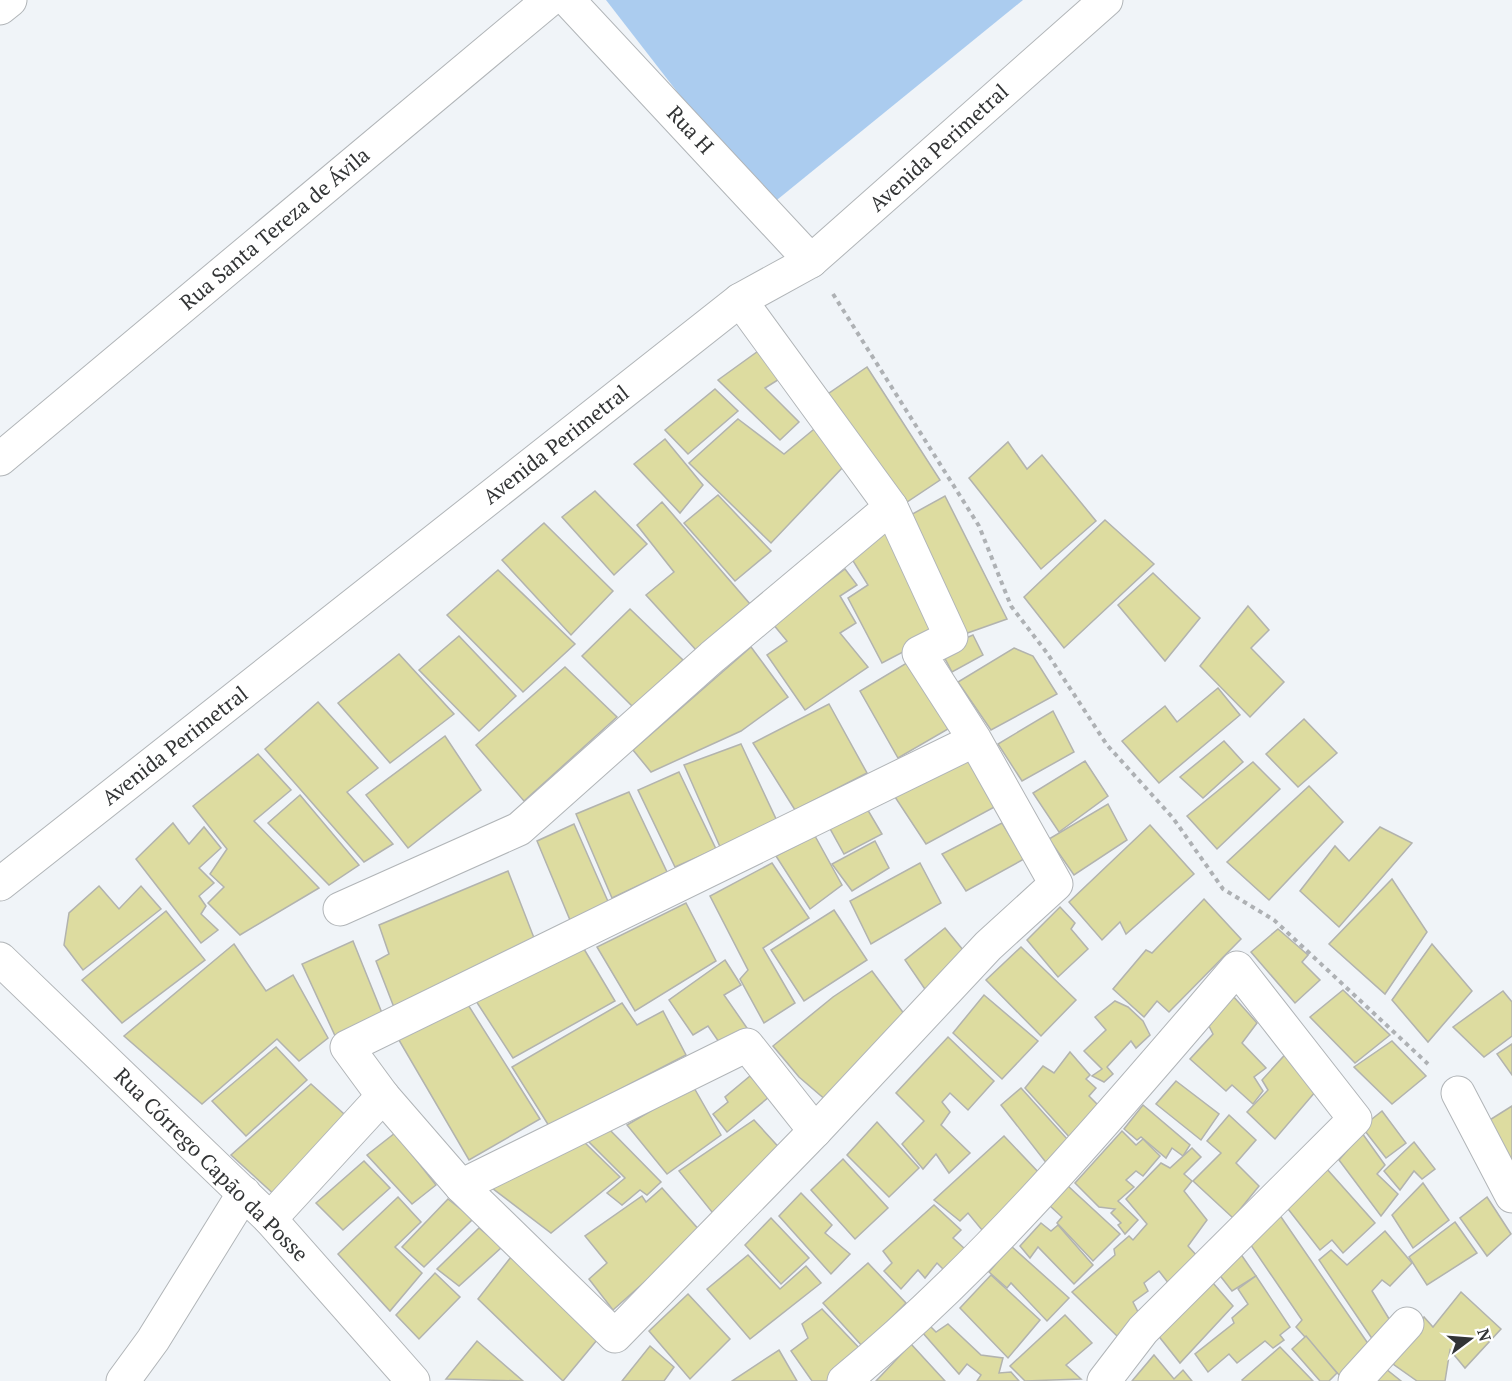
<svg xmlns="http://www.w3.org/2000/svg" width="1512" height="1381" viewBox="0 0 1512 1381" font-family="'PT Serif',serif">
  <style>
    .green { fill: #abccef }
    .building { fill: #dddca0; stroke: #b2b3ae; stroke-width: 1.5 }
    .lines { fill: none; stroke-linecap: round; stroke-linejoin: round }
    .minor-casing { stroke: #b1b5b8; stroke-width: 35 }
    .path { stroke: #aeb1b4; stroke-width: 4; stroke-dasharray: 4.5 4.5; stroke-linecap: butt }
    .minor { stroke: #fff; stroke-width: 33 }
    .labels { text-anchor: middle; stroke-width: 5; stroke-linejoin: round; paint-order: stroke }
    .street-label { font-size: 21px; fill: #323435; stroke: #fff }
  </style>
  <rect width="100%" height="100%" fill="#f0f4f8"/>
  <path class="green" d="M 606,0 L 1023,0 L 767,208 Z"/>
  <g class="building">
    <path d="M 761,349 L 781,378 L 765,388 L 799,422 L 780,440 L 718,380 Z"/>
    <path d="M 867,367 L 940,480 L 904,504 L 822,398 Z"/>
    <path d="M 715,389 L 738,411 L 688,454 L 665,430 Z"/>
    <path d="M 738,419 L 784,454 L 819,425 L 846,464 L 771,543 L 689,463 Z"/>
    <path d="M 665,439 L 703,485 L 680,513 L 634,464 Z"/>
    <path d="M 1008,442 L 1027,469 L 1042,455 L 1096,521 L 1041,569 L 969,478 Z"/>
    <path d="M 595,491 L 647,544 L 614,575 L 562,517 Z"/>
    <path d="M 718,495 L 771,551 L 735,581 L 684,523 Z"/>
    <path d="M 945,496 L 1007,619 L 959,636 L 907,517 Z"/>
    <path d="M 662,502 L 750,604 L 696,650 L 646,595 L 674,572 L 637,525 Z"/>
    <path d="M 1105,520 L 1154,564 L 1064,648 L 1024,597 Z"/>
    <path d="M 544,523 L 613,591 L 571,635 L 502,560 Z"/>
    <path d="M 890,526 L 945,630 L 882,663 L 848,598 L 868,585 L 850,556 Z"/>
    <path d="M 845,569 L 857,585 L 840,596 L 856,623 L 840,633 L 868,667 L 805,710 L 767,655 L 787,641 L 773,624 Z"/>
    <path d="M 498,570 L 575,644 L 523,692 L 447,615 Z"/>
    <path d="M 1153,573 L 1200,618 L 1165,661 L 1118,605 Z"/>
    <path d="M 1248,606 L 1269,630 L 1251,648 L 1284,682 L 1250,717 L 1200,666 Z"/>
    <path d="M 630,609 L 683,660 L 633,707 L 582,656 Z"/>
    <path d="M 973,635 L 983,655 L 952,672 L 940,649 Z"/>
    <path d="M 459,636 L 516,696 L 479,731 L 419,670 Z"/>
    <path d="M 751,647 L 788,697 L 741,731 L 651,772 L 633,750 Z"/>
    <path d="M 1014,648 L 1033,656 L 1057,694 L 991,730 L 958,682 Z"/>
    <path d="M 399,654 L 454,714 L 390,763 L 338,703 Z"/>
    <path d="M 910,661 L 948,729 L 898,758 L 860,691 Z"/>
    <path d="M 565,667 L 617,717 L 524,801 L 476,745 Z"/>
    <path d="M 1218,688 L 1240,715 L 1159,783 L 1122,741 L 1165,706 L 1177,722 Z"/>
    <path d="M 318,702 L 378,768 L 347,792 L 393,844 L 364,862 L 265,749 Z"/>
    <path d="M 829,704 L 867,773 L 795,810 L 753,743 Z"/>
    <path d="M 1053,711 L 1074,752 L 1022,781 L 998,744 Z"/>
    <path d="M 1304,719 L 1337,753 L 1298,787 L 1266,754 Z"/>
    <path d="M 445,736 L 481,790 L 408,848 L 366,795 Z"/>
    <path d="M 1224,741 L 1243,762 L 1203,798 L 1180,777 Z"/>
    <path d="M 741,744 L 777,821 L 721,849 L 684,765 Z"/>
    <path d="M 968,753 L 1000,804 L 926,844 L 895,797 Z"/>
    <path d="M 258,754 L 291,790 L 254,821 L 319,888 L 240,935 L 208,903 L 224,887 L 210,874 L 227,849 L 193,806 Z"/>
    <path d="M 1085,761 L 1108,796 L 1059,832 L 1033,793 Z"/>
    <path d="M 1253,762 L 1280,789 L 1217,849 L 1187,816 Z"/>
    <path d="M 679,772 L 716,849 L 675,867 L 638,790 Z"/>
    <path d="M 1309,786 L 1343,822 L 1269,900 L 1227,862 Z"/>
    <path d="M 629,792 L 667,872 L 612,898 L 576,814 Z"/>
    <path d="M 300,795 L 359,865 L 329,885 L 268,823 Z"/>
    <path d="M 1108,804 L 1127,840 L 1074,875 L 1049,839 Z"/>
    <path d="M 866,807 L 882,834 L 844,854 L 828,825 Z"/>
    <path d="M 173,823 L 189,844 L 204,827 L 221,848 L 199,868 L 214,883 L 199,896 L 206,906 L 201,914 L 218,930 L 201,943 L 136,859 Z"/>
    <path d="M 1002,823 L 1024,859 L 966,891 L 942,854 Z"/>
    <path d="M 574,824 L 610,906 L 570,920 L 537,841 Z"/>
    <path d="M 1150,825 L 1194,874 L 1126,934 L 1120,922 L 1102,940 L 1069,902 Z"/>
    <path d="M 1380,827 L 1412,843 L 1339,927 L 1300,891 L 1335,846 L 1349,861 Z"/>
    <path d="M 815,836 L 842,885 L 810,909 L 776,856 Z"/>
    <path d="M 875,841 L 889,868 L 852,891 L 832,864 Z"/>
    <path d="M 772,863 L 809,918 L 763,948 L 795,1003 L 764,1023 L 740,979 L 748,970 L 710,896 Z"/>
    <path d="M 920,863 L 941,903 L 871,944 L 850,901 Z"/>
    <path d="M 508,871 L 536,943 L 395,1010 L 376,961 L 389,954 L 379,925 Z"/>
    <path d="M 1392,879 L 1427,932 L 1385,994 L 1329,944 Z"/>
    <path d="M 99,886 L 119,909 L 141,886 L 161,909 L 83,970 L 64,945 L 69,913 Z"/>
    <path d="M 1204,899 L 1241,939 L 1169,1012 L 1157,1001 L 1144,1017 L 1113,989 L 1146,950 L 1152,953 Z"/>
    <path d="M 686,903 L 716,961 L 635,1011 L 597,947 Z"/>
    <path d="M 1060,907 L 1075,923 L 1071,929 L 1088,949 L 1058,977 L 1027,940 Z"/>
    <path d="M 834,910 L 867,960 L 804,1001 L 771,950 Z"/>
    <path d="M 166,911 L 205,960 L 122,1023 L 82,980 Z"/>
    <path d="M 945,928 L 968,956 L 929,995 L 905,960 Z"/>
    <path d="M 1278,929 L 1308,955 L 1302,962 L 1320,980 L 1295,1003 L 1251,952 Z"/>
    <path d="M 353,941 L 384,1018 L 337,1040 L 302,964 Z"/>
    <path d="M 234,944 L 266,991 L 293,975 L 328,1038 L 299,1061 L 277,1039 L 202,1104 L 124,1036 Z"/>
    <path d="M 581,944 L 615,1001 L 513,1058 L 476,1001 Z"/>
    <path d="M 1432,944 L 1472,991 L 1428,1042 L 1392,1000 Z"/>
    <path d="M 1021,947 L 1076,1000 L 1041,1036 L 986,980 Z"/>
    <path d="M 725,960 L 741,985 L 724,995 L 747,1028 L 721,1045 L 708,1026 L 693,1035 L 669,1000 Z"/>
    <path d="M 872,971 L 908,1019 L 827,1101 L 799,1077 L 773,1046 L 833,997 Z"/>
    <path d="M 1343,990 L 1390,1035 L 1355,1063 L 1310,1017 Z"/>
    <path d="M 1503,991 L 1512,1002 L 1512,1036 L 1484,1057 L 1453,1027 Z"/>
    <path d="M 984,995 L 1038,1041 L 1002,1079 L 953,1033 Z"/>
    <path d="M 1233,996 L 1257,1023 L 1242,1043 L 1266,1068 L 1254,1077 L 1263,1091 L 1253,1104 L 1232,1085 L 1226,1091 L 1190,1059 L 1213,1034 L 1209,1026 Z"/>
    <path d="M 465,1000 L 540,1119 L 469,1160 L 396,1035 Z"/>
    <path d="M 1115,1001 L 1128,1007 L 1143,1021 L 1150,1035 L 1136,1048 L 1131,1041 L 1107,1067 L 1113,1074 L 1104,1082 L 1092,1076 L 1102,1069 L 1084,1051 L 1106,1030 L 1095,1017 Z"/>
    <path d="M 622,1003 L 637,1025 L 663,1011 L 686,1055 L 549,1126 L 512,1067 Z"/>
    <path d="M 948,1037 L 994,1081 L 968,1110 L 950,1093 L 942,1102 L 950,1112 L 941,1125 L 970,1153 L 949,1173 L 936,1154 L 923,1169 L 902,1144 L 924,1121 L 896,1093 Z"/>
    <path d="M 1392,1041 L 1426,1076 L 1392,1104 L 1354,1067 Z"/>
    <path d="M 1512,1044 L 1512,1075 L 1497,1054 Z"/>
    <path d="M 276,1047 L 307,1080 L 246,1136 L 212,1101 Z"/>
    <path d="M 1292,1047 L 1322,1084 L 1275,1139 L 1247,1112 L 1268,1090 L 1262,1080 Z"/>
    <path d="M 1070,1052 L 1090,1075 L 1086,1079 L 1096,1088 L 1089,1096 L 1099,1106 L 1072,1140 L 1025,1088 L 1043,1066 L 1054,1073 Z"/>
    <path d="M 750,1076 L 769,1097 L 727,1132 L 713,1114 L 728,1102 L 725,1097 Z"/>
    <path d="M 1176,1081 L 1219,1114 L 1201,1140 L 1156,1104 Z"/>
    <path d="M 311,1084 L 354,1123 L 277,1197 L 231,1155 Z"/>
    <path d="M 693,1086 L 721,1135 L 667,1174 L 627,1125 Z"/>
    <path d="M 1021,1088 L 1068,1140 L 1048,1165 L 1001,1105 Z"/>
    <path d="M 1143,1105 L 1190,1145 L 1183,1156 L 1172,1148 L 1166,1158 L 1141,1137 L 1137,1140 L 1124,1129 Z"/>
    <path d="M 1512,1106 L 1512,1161 L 1488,1121 Z"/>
    <path d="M 1382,1111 L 1406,1143 L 1386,1158 L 1362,1127 Z"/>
    <path d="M 1229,1115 L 1256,1140 L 1236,1163 L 1259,1186 L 1233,1218 L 1193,1181 L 1221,1153 L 1207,1141 Z"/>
    <path d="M 754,1120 L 785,1154 L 716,1217 L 679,1171 Z"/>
    <path d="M 877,1122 L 919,1168 L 889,1197 L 847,1155 Z"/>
    <path d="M 606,1126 L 661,1182 L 647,1195 L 640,1190 L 622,1205 L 607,1193 L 625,1178 L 587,1140 Z"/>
    <path d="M 1122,1131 L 1136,1145 L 1143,1139 L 1160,1156 L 1143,1176 L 1136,1171 L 1126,1180 L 1134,1187 L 1118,1201 L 1138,1220 L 1125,1234 L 1118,1225 L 1121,1223 L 1111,1213 L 1115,1209 L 1099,1207 L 1075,1183 Z"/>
    <path d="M 395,1133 L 436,1185 L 412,1204 L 367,1155 Z"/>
    <path d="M 1362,1133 L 1385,1165 L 1377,1174 L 1398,1194 L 1381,1216 L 1339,1160 Z"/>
    <path d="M 1004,1136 L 1041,1175 L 982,1230 L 968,1213 L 960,1221 L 934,1200 Z"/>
    <path d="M 579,1137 L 620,1177 L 551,1233 L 492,1188 Z"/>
    <path d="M 1414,1142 L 1435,1169 L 1422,1179 L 1414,1171 L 1400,1190 L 1384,1171 Z"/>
    <path d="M 1192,1148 L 1201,1157 L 1184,1174 L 1192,1181 L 1184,1191 L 1207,1220 L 1188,1246 L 1198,1257 L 1169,1284 L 1159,1271 L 1144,1283 L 1148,1291 L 1133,1302 L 1138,1312 L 1118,1337 L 1072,1292 L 1115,1255 L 1114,1249 L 1129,1236 L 1133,1240 L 1147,1224 L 1126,1199 L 1161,1163 L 1170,1168 Z"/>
    <path d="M 843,1159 L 888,1208 L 855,1239 L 811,1190 Z"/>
    <path d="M 364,1161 L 390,1188 L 343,1230 L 316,1203 Z"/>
    <path d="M 1326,1168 L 1375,1223 L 1343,1253 L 1332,1240 L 1320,1250 L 1285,1205 Z"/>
    <path d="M 1423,1183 L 1449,1220 L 1413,1248 L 1392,1215 Z"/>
    <path d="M 1068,1186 L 1120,1234 L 1093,1261 L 1057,1223 L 1062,1217 L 1050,1206 Z"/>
    <path d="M 662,1188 L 701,1232 L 613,1310 L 589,1279 L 607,1263 L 585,1236 L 642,1196 L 646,1202 Z"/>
    <path d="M 801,1193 L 832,1225 L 825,1233 L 850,1254 L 831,1274 L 779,1216 Z"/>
    <path d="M 398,1197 L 421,1222 L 395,1247 L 422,1273 L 390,1311 L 338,1254 Z"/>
    <path d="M 1487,1197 L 1511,1234 L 1487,1256 L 1460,1218 Z"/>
    <path d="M 448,1199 L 473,1219 L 424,1267 L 402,1247 Z"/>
    <path d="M 934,1205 L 961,1230 L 953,1238 L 965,1249 L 945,1271 L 937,1263 L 925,1278 L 918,1270 L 901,1289 L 884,1271 L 892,1263 L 883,1251 Z"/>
    <path d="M 1279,1214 L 1369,1345 L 1340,1376 L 1296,1327 L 1302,1320 L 1248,1241 Z"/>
    <path d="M 771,1218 L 809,1258 L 781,1284 L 745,1245 Z"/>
    <path d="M 1455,1222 L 1477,1253 L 1427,1285 L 1409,1257 Z"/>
    <path d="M 1041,1223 L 1051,1231 L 1058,1225 L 1093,1265 L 1074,1284 L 1038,1247 L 1030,1258 L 1020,1246 Z"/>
    <path d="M 479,1228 L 502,1247 L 459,1286 L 437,1269 Z"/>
    <path d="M 1385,1231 L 1412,1263 L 1390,1286 L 1382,1280 L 1372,1291 L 1391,1322 L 1373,1340 L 1319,1260 L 1331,1250 L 1347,1265 Z"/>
    <path d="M 1011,1246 L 1069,1298 L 1047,1321 L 1011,1283 L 1007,1288 L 989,1272 Z"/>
    <path d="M 1240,1253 L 1256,1276 L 1232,1291 L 1218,1273 Z"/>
    <path d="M 748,1255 L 780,1289 L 806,1266 L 821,1283 L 750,1339 L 707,1289 Z"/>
    <path d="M 511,1257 L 597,1340 L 563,1381 L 478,1299 Z"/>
    <path d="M 868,1263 L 906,1303 L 863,1347 L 823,1303 Z"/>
    <path d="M 435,1273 L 460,1297 L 419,1339 L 396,1315 Z"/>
    <path d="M 991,1275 L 1040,1320 L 1008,1358 L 960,1308 Z"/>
    <path d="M 1256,1276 L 1290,1327 L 1280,1335 L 1284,1340 L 1273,1348 L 1265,1341 L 1237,1363 L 1229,1354 L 1208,1372 L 1195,1354 L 1234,1323 L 1232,1318 L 1248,1304 L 1238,1289 Z"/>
    <path d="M 1213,1283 L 1233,1306 L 1180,1363 L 1157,1334 Z"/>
    <path d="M 1461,1292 L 1501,1329 L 1465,1368 L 1450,1350 L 1445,1381 L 1417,1381 L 1393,1364 L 1424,1317 L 1433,1327 Z"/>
    <path d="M 688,1294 L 730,1339 L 690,1379 L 649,1331 Z"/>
    <path d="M 822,1309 L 863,1352 L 829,1381 L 812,1381 L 791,1351 L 808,1338 L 802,1324 Z"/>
    <path d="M 1065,1315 L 1092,1343 L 1066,1365 L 1081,1379 L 1025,1381 L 1010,1366 Z"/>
    <path d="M 948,1324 L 981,1355 L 1003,1358 L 999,1373 L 1011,1372 L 1019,1381 L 977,1381 L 981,1375 L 967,1364 L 959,1374 L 922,1332 L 929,1325 L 936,1332 Z"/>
    <path d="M 1306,1336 L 1337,1373 L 1329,1381 L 1320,1381 L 1292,1349 Z"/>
    <path d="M 477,1341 L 523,1381 L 446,1379 Z"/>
    <path d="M 911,1344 L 945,1381 L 876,1381 Z"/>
    <path d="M 650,1346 L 674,1367 L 664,1381 L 622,1381 Z"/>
    <path d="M 1280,1347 L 1313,1381 L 1243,1381 L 1242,1380 Z"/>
    <path d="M 779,1350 L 797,1381 L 732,1381 Z"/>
    <path d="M 1154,1355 L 1174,1379 L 1183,1370 L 1192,1381 L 1132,1381 Z"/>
    <path d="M 1386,1369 L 1401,1381 L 1377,1381 Z"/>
  </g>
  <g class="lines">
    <g class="minor-casing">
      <g id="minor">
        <path d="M 568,0 L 811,261"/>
        <path d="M 0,8 L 10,0"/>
        <path d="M 0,459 L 549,0"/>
        <path d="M 891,507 L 951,637 L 919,653 L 975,740 L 1056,884 L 988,946 L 815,1131 L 615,1336 L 461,1186 L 383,1096 L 347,1047 L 975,740"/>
        <path d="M 0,884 L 740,300 L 811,261 L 1106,0"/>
        <path d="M 340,909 L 519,829 L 712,657 L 891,507 L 740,300"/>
        <path d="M 0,959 L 270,1219 L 413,1381"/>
        <path d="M 1458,1093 L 1512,1196"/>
        <path d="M 461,1186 L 747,1045 L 815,1131"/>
        <path d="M 270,1219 L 383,1096"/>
        <path d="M 123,1381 L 153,1340 L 244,1193"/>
        <path d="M 844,1381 C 991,1260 1113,1112 1237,968 L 1355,1119 L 1143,1330 L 1104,1381"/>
        <path d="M 1355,1381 L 1407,1324"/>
      </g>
    </g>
    <path class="path" d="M 833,294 L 979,526 L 1011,606 L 1047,653 L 1107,745 L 1173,818 L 1223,889 L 1274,920 L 1428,1064"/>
    <use href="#minor" class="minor"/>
  </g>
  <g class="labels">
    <g class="street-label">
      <text transform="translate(690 130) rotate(47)" y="7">Rua H</text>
      <text transform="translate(939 148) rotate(-42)" y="7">Avenida Perimetral</text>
      <text transform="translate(275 229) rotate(-40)" y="7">Rua Santa Tereza de Ávila</text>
      <text transform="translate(556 445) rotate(-38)" y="7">Avenida Perimetral</text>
      <text transform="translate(175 746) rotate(-38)" y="7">Avenida Perimetral</text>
      <text transform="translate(211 1165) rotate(45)" y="7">Rua Córrego Capão da Posse</text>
    </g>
  </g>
  <g transform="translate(1470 1339) rotate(74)" stroke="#ffffff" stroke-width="4.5" paint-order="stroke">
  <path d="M0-4.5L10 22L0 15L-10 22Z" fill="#323435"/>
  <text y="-9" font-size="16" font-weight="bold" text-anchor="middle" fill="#323435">N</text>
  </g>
</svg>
